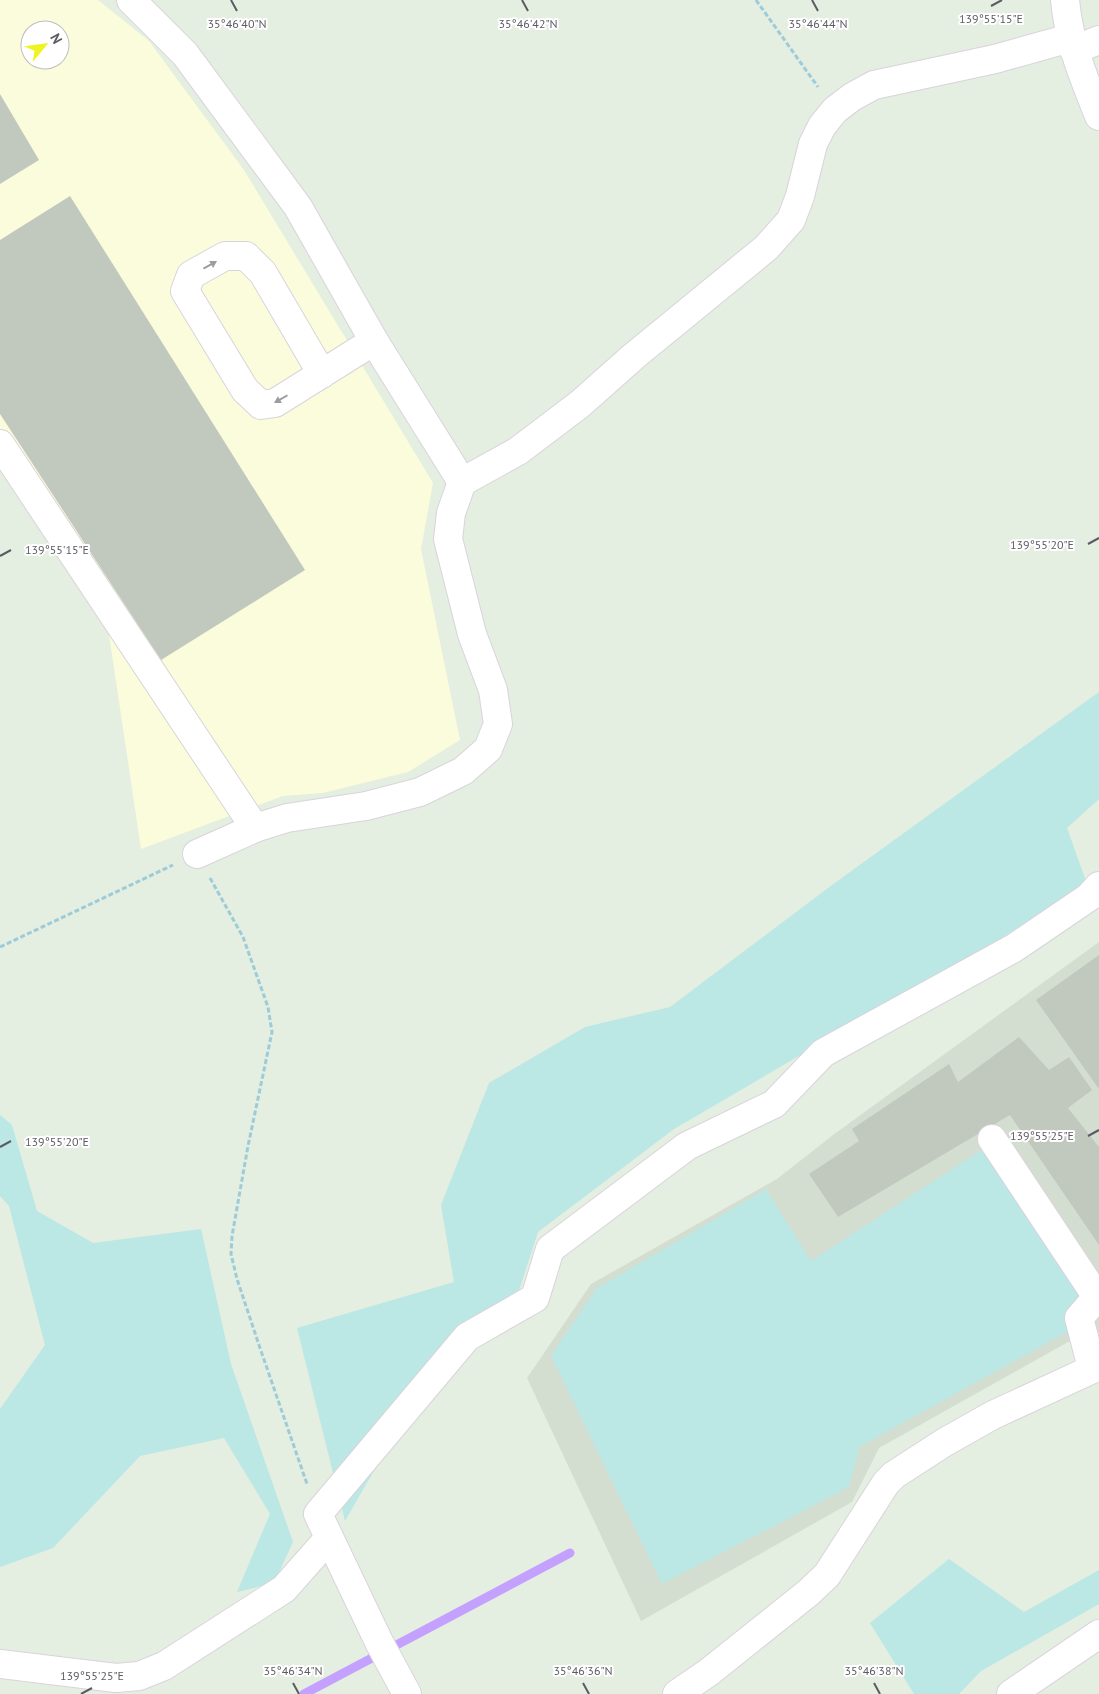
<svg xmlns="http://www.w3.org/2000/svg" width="1099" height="1694" viewBox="0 0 1099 1694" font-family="'PT Sans',sans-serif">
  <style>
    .education { fill: #d4ded0 }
    .medical { fill: #fbfcdb; fill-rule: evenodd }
    .green { fill: #bbe7e5 }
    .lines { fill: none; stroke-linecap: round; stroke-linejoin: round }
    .stream { stroke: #c4a0ff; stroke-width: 9 }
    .building { fill: #c1c9be }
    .minor-casing { stroke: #d9d4dc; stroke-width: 30 }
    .path { stroke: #9dccd8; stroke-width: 3; stroke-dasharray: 5 2.5; stroke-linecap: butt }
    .minor { stroke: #fff; stroke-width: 28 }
    .oneway { fill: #9e9ca1 }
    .ticks { fill: none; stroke: #5e5a63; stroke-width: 2 }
    .ticks-label { font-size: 12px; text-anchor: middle; fill: #5e5a63; stroke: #fff; stroke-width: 4; stroke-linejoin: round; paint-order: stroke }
  </style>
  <rect width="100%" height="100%" fill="#e4eee1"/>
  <path class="education" d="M 1099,942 L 1099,1332 L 1068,1342 L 879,1448 L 852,1502 L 641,1621 L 527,1378 L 591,1284 L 777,1179 L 833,1135 Z"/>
  <path class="medical" d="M 0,0 L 98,0 L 149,41 L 244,170 L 433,483 L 421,549 L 460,740 L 408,772 L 323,793 L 283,796 L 141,849 L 108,628 L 17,486 L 0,471 ZM 30,30 L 60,30 L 60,60 L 30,60 Z"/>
  <g class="green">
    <path d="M 1099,692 L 1099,799 L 1067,828 L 1088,887 L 674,1129 L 538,1232 L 513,1309 L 455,1330 L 345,1521 L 297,1328 L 454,1282 L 441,1205 L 489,1083 L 585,1027 L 670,1007 L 832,885 Z"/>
    <path d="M 0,1115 L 12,1125 L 37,1211 L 93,1243 L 201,1229 L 231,1364 L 293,1542 L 274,1583 L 237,1592 L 270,1514 L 224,1438 L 140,1456 L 53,1548 L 0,1567 L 0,1409 L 45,1345 L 9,1206 L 0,1196 Z"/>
    <path d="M 989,1145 L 1096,1316 L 859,1447 L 849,1487 L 662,1584 L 551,1356 L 596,1289 L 766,1189 L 811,1261 Z"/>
    <path d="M 949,1559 L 1024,1612 L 1099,1570 L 1099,1604 L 981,1671 L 959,1694 L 914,1694 L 870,1623 Z"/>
  </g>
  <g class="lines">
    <path class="stream" d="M 304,1694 L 570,1553"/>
  </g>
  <g class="building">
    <path d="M 0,94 L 39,160 L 0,184 Z"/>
    <path d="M 70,196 L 305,570 L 161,660 L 0,414 L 0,240 Z"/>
    <path d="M 1099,955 L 1099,1089 L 1036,1000 Z"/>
    <path d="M 1019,1037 L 1049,1070 L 1069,1057 L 1092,1090 L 1068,1108 L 1099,1147 L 1099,1245 L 1010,1115 L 838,1217 L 809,1174 L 859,1141 L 852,1129 L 949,1064 L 958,1082 Z"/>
  </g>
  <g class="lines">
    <g class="minor-casing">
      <g id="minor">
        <path d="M 131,0 L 185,54 L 298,207 L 374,341 L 462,482 L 518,451 L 580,404 L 634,356 L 766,248 L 791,220 L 800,196 L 813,144 L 822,126 L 835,110 L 852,97 L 874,85 L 995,59 L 1070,38"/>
        <path d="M 1065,0 C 1069,43 1083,76 1099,116"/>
        <path d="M 1074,50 L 1099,40"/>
        <path d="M 322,374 L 263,273 L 246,256 L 225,256 L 191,275 L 185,291 L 245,390 L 261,405 L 275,403 L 374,341"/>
        <path d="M 0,444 L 255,828"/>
        <path d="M 197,854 L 255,828 L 287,818 L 366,806 L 420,792 L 463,771 L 488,749 L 498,724 L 493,690 L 472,634 L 448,539 L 451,513 L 462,482"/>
        <path d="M 992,1139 L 1097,1297 L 1079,1318 L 1092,1368"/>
        <path d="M 0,1664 L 116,1678 L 139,1676 L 164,1666 L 284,1589 L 329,1538"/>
        <path d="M 407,1694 L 379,1642 L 318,1514 L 467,1337 L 535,1298 L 550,1249 L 687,1146 L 774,1104 L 823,1053 L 1014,948 L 1089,897 L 1099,886"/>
        <path d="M 677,1694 L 709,1672 L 808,1593 L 827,1575 L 886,1483 L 894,1475 L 945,1442 L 993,1415 L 1099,1366"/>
        <path d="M 1011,1694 L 1099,1634"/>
      </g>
    </g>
    <g class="path">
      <path d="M 756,0 L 818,87"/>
      <path d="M 210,878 L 243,937 L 268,1007 L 272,1032 L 248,1146 L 232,1236 L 231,1254 L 237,1279 L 260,1348 L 307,1484"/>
      <path d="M 0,947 L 173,865"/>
    </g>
    <use href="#minor" class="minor"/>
  </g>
  <defs><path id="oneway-solid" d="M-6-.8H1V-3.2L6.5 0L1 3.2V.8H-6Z" transform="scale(1.25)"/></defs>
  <g class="oneway">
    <use href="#oneway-solid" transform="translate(210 265) rotate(-29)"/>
    <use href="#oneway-solid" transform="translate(281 399) rotate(150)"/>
  </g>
  <path class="ticks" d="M 231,0 L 237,11M 522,0 L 528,11M 812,0 L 818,11M 991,6 L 1002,0M 1088,544 L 1099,538M 0,556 L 11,550M 1088,1136 L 1099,1130M 0,1147 L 11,1141M 293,1683 L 299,1694M 583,1683 L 589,1694M 874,1683 L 880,1694M 81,1694 L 92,1688"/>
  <g class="ticks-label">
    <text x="991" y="23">139°55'15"E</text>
    <text x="237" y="28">35°46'40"N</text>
    <text x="528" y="28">35°46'42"N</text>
    <text x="818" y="28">35°46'44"N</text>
    <text x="1042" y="549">139°55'20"E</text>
    <text x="57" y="554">139°55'15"E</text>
    <text x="1042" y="1140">139°55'25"E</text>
    <text x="57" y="1146">139°55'20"E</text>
    <text x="293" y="1675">35°46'34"N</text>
    <text x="583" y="1675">35°46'36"N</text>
    <text x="874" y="1675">35°46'38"N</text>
    <text x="92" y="1680">139°55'25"E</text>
  </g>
  <g transform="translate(45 45) rotate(61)"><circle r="24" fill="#ffffff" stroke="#bfbdc1"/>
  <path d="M0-4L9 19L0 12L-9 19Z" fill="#eff322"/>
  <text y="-8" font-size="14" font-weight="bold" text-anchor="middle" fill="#5e5a63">N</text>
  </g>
</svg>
